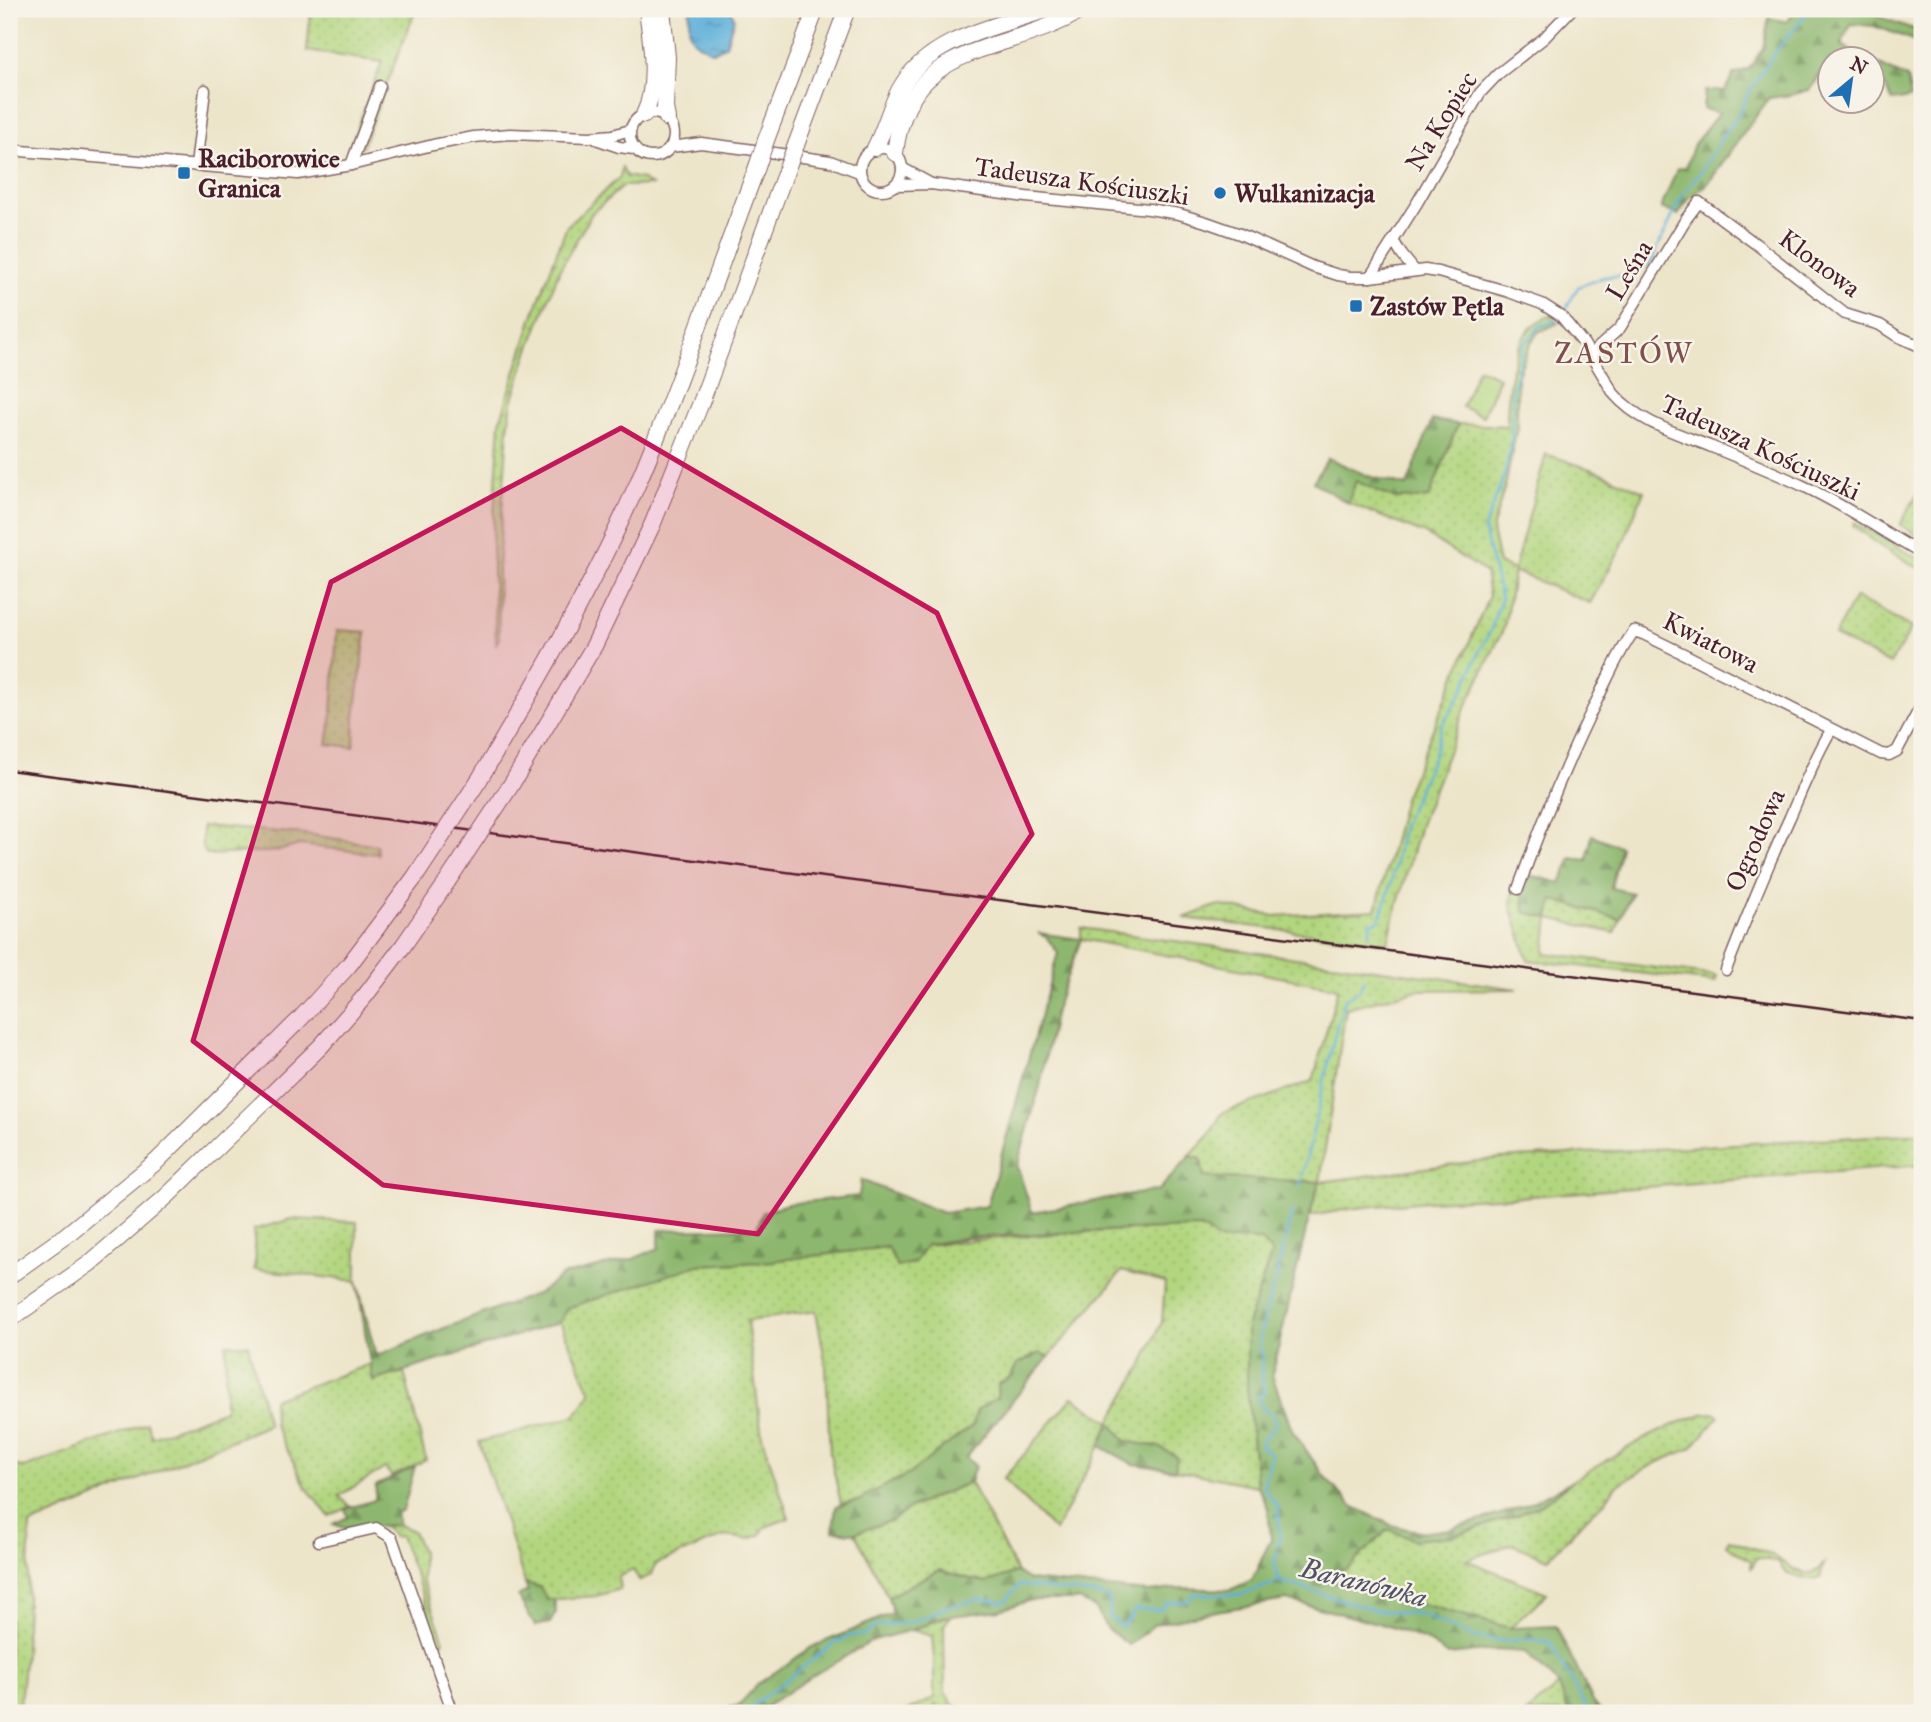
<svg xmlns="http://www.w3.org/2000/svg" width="1931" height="1722" viewBox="0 0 1931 1722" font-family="'IM FELL Great Primer',serif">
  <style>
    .grass { fill: url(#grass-dots); stroke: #7e7a55; stroke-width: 2 }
    .forest { fill: url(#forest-firs); stroke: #6c6b4c; stroke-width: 2 }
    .park { fill: #b2d67f; stroke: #7e7a55; stroke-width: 2 }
    .water { fill: url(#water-ripples); stroke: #546882; stroke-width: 2 }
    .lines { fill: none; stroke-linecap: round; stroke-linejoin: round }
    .stream { stroke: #5fb0da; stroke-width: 2.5 }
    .minor-casing { stroke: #836463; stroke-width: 13 }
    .highway-casing { stroke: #836463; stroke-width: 18 }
    .minor { stroke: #fff; stroke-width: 10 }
    .highway { stroke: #fff; stroke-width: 16 }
    .rail { stroke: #4a1f2b; stroke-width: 2.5 }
    .highway-bridge-casing { stroke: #836463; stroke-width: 18; stroke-linecap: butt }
    .highway-bridge { stroke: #fff; stroke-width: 16 }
    .marked { fill: #c2185b; fill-opacity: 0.2; stroke: #c2185b; stroke-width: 5; stroke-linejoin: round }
    .poi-dot { fill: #1f6fb2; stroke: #f7f3e8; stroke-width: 2.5 }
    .labels { text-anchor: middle; stroke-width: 5; stroke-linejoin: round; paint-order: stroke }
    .street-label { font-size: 26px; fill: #4a1f2b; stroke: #f7f3e8 }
    .poi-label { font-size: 26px; font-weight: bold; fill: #4a1f2b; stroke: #f7f3e8; text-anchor: start }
    .water-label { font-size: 28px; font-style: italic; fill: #515268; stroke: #f7f3e8 }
    .quarter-label { font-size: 30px; letter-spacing: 2px; fill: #814f4c; stroke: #f7f3e8 }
  </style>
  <defs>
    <pattern id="grass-dots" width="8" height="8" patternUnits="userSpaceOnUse" patternTransform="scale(1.75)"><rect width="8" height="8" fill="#b2d67f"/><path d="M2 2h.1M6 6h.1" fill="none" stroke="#9bb76e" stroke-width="1.8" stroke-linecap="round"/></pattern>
    <pattern id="forest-firs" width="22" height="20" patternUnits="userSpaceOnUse" patternTransform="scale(1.75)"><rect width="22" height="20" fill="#8db76e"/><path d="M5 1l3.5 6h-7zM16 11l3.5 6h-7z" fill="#75945b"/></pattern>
    <pattern id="water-ripples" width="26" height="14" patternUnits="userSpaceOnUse" patternTransform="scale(1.75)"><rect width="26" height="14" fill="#5fb0da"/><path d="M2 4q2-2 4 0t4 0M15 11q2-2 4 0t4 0" fill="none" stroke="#508fb1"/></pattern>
  </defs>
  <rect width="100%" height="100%" fill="#f7f3e8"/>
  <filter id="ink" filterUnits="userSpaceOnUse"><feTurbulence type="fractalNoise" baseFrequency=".0143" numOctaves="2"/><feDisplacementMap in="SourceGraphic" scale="14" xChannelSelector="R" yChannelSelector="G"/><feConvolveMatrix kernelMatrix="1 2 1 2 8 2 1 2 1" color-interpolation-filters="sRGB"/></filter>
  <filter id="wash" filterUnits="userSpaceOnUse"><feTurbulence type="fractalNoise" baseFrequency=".00686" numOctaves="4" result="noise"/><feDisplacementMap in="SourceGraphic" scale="28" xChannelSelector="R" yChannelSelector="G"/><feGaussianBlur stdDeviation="1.57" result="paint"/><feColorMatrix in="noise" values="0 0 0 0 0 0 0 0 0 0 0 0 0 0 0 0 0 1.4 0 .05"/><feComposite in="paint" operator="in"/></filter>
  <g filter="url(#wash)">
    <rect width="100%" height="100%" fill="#ede5ca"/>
    <g class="grass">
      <path d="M 311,9 L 416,9 L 362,147 L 348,152 L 382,62 L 307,51 Z"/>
      <path d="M 622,168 L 626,176 L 641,179 L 651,185 L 623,186 L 592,213 L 560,269 L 527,355 L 512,402 L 508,429 L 498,568 L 499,639 L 496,644 L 492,546 L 500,422 L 534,313 L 567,226 L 620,177 Z"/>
      <path d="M 1550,315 L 1558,323 L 1538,332 L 1530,344 L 1517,376 L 1517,427 L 1506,482 L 1492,530 L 1499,564 L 1514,570 L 1546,454 L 1596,471 L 1644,491 L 1620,550 L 1590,603 L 1514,571 L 1504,628 L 1464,711 L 1420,825 L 1392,925 L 1388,943 L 1184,918 L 1218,905 L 1274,916 L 1376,910 L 1404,798 L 1489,596 L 1485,572 L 1425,534 L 1348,503 L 1355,481 L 1371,486 L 1429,498 L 1458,424 L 1507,426 C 1507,397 1510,354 1528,331 C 1533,324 1543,320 1550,315 Z"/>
      <path d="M 1922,486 L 1922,538 L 1900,525 Z"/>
      <path d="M 1855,522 L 1922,561 L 1922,570 L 1882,547 L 1853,525 Z"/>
      <path d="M 1855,597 L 1912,628 L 1890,664 L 1834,636 Z"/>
      <path d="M 337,630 L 366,632 L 355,717 L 354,747 L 327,744 L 332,714 Z"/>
      <path d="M 202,826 L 305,834 L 377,845 L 378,854 L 300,845 L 278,851 L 207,855 L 202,847 Z"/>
      <path d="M 1513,888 L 1523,891 L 1524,912 L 1553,900 L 1620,919 L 1615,933 L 1549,918 L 1545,953 L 1717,976 L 1715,982 L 1528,960 L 1511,906 Z"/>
      <path d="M 1081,928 L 1518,989 L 1418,990 L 1346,1008 L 1320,1182 L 1500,1158 L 1922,1133 L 1922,1165 L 1519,1197 L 1427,1201 L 1356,1208 L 1310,1216 L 1319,1182 L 1203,1177 L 1201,1159 L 1190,1156 L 1208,1137 L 1222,1113 L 1313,1081 L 1338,988 L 1081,939 Z"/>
      <path d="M 292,1219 L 357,1222 L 357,1281 L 254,1269 L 256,1257 L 253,1230 Z"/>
      <path d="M 1200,1228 L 1221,1241 L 1240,1239 L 1260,1240 L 1272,1252 L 1247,1325 L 1247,1387 L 1257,1486 L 1175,1470 L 1176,1456 L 1159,1447 L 1126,1441 L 1110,1423 L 1100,1446 L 1055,1531 L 1003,1479 L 1073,1397 L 1110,1422 L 1142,1366 L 1162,1322 L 1165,1283 L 1122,1271 L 1049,1357 L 1040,1353 L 1017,1364 L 1011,1377 L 997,1398 L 977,1410 L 973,1425 L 909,1474 L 870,1493 L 861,1500 L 841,1504 L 830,1454 L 826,1366 L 816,1311 L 747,1321 L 762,1437 L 789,1518 L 765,1527 L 760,1535 L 749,1539 L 724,1536 L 656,1564 L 652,1574 L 640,1581 L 633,1570 L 618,1577 L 620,1589 L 596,1596 L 547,1600 L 540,1587 L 525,1583 L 479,1442 L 575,1416 L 591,1393 L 560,1322 L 567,1308 L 698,1265 L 763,1262 L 888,1247 L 914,1263 L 926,1245 C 1018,1235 1107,1230 1200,1228 Z"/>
      <path d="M 226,1344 L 248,1344 L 268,1425 L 30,1525 L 25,1653 L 19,1713 L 9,1713 L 9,1464 L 24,1468 L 147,1423 L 152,1437 L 225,1410 Z"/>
      <path d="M 370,1364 L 373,1381 L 404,1372 L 426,1460 L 392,1477 L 385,1468 L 339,1496 L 350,1507 L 329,1516 L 306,1487 L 274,1424 L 273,1399 Z"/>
      <path d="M 1713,1413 L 1719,1416 L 1692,1448 L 1656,1463 L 1616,1486 L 1602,1505 L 1587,1517 L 1548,1559 L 1512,1544 L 1466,1560 L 1547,1593 L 1510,1628 L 1367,1589 L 1316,1579 L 1348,1568 L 1388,1529 L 1414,1540 L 1542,1504 L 1573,1480 L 1636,1443 L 1673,1425 L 1702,1414 Z"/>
      <path d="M 970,1482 L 1017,1572 L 985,1583 L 939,1570 L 888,1597 L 855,1533 L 893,1520 L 912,1507 Z"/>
      <path d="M 384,1525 L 399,1525 L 413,1531 L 422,1552 L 422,1580 L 444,1641 L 436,1646 C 431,1609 413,1571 400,1536 L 394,1537 Z"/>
      <path d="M 1729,1540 L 1770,1554 L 1794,1569 L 1807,1574 L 1817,1571 L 1824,1564 L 1820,1578 C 1810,1581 1794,1577 1786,1572 C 1784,1570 1780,1564 1779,1562 L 1757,1558 L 1751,1569 L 1751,1561 L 1726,1545 Z"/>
      <path d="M 951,1616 L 944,1625 L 945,1692 L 953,1705 L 970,1713 L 952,1713 L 935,1705 L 933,1713 L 903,1713 L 934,1698 L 934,1658 L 932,1636 L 912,1630 L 944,1617 Z"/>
      <path d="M 1559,1685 L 1567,1709 L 1571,1713 L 1526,1713 Z"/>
    </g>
    <g class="forest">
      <path d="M 1796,9 L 1880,9 L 1880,17 L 1922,32 L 1922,43 L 1874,26 L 1851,24 L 1841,45 L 1869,59 L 1829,60 L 1829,65 L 1809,90 L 1791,95 L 1769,98 L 1706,186 L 1691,196 L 1678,215 L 1661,208 L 1677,169 L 1686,167 L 1694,144 L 1719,113 L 1703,109 L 1705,91 L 1725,91 L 1733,74 L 1749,69 L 1763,48 L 1769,18 L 1787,22 Z"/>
      <path d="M 1871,61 L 1907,78 L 1911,98 L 1892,101 C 1888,89 1883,82 1872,76 Z"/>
      <path d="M 1432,420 L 1458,424 L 1429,498 L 1395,499 L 1356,481 L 1348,503 L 1313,482 L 1328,458 L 1368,476 L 1407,486 Z"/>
      <path d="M 1592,835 L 1621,847 L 1611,888 L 1632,893 L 1620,919 L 1553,900 L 1549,918 L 1524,912 L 1523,891 L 1529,875 L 1561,883 L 1571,858 L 1587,860 Z"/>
      <path d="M 1038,933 L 1081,939 L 1055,1010 L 1040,1086 L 1017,1166 L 1032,1212 L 1159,1190 L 1190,1156 L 1201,1159 L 1204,1177 L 1319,1182 L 1306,1230 L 1272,1375 L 1292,1430 L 1324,1476 L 1352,1506 L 1391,1525 L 1407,1529 L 1427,1532 L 1450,1529 L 1489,1518 L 1526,1505 L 1573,1481 L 1542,1504 L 1518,1515 L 1453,1536 L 1414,1540 L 1388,1529 L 1348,1568 L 1318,1579 L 1367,1589 L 1510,1628 L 1556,1626 L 1595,1706 L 1603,1713 L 1571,1713 L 1567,1709 L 1559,1685 L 1525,1652 L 1496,1650 L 1448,1655 L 1423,1639 L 1385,1625 L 1287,1600 L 1216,1611 L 1155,1624 L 1129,1645 L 1107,1629 L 1094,1607 L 1079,1600 L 1031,1600 L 1000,1610 L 944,1617 L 912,1630 L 874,1640 L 812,1676 L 756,1713 L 712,1713 L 739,1705 L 758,1684 L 812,1647 L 893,1613 L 888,1597 L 939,1570 L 985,1583 L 1017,1572 L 1029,1580 L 1148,1592 L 1183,1588 L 1230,1590 L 1252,1580 L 1271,1539 L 1268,1508 L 1257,1486 L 1247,1387 L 1247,1325 L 1272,1252 L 1260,1240 L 1240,1239 L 1221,1241 L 1200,1228 L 1100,1231 L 1019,1235 L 965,1238 L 926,1245 L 914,1263 L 897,1267 L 887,1247 L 763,1262 L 698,1265 L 567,1308 L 560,1322 L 373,1381 L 357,1281 L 376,1356 L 447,1327 L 539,1293 L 563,1275 L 633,1259 L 659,1248 L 659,1230 L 757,1228 L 763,1212 L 787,1204 L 859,1196 L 861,1180 L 943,1213 L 987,1206 L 1058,953 L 1047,938 Z"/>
      <path d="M 1040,1353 L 1049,1357 L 966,1457 L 975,1466 L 970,1482 L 912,1507 L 893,1520 L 855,1533 L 833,1531 L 836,1506 L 861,1500 L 870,1493 L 909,1474 L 973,1425 L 977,1410 L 997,1398 L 998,1384 L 1011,1377 L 1017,1364 Z"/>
      <path d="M 1110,1422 L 1126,1441 L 1159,1447 L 1177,1457 L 1175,1470 L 1133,1464 L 1100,1446 Z"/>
      <path d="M 415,1466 L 403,1510 L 396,1513 L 399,1525 L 344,1528 L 333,1524 L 348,1517 L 345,1509 L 375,1500 L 376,1486 Z"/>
      <path d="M 525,1583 L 540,1587 L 547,1600 L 554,1599 L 556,1612 L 550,1623 L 535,1626 L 518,1596 L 528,1591 Z"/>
    </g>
    <path class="park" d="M 1478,368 L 1499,377 L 1483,416 L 1462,407 Z"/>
    <path class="water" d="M 690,9 L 731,9 L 734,18 L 726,45 L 713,52 C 687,39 688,37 690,9 Z"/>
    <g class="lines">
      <g class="stream">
        <path d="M 1567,307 L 1578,287 L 1604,277 L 1633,275 L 1651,262 L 1683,194 L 1704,168 L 1723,136 L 1740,112 L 1750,90 L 1777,50 L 1810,9"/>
        <path d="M 1370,933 L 1370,923 L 1378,921 L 1383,911 L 1392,880 L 1402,827 L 1434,755 L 1441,727 L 1463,691 L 1479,652 L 1490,632 L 1501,599 L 1484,530 L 1505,473 L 1512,438 L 1513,388 L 1524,344 L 1540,326 L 1555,321"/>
        <path d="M 1300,1185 C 1317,1123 1326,1060 1345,998 L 1359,991 L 1364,980"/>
        <path d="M 1278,1546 L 1280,1538 L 1278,1507 L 1263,1486 L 1272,1455 L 1261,1446 L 1264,1438 L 1275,1426 L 1274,1416 L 1263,1409 L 1258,1396 L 1264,1393 L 1261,1365 L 1263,1357 L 1259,1346 L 1261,1330 L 1276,1279 L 1292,1211"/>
        <path d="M 1277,1551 C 1274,1563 1274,1570 1280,1581"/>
        <path d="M 743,1713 L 836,1642 L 854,1635 L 865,1635 L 875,1626 L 913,1622 L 947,1607 L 981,1599 L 1005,1602 L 1019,1585 L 1093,1594 L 1109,1598 L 1110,1617 L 1122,1627 L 1136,1609 L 1160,1610 L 1167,1603 L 1189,1601 L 1193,1594 L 1241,1595 L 1280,1581 L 1375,1610 L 1421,1614 L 1473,1637 L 1512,1642 L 1521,1638 L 1550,1642 L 1589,1713"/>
      </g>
    </g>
  </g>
  <g filter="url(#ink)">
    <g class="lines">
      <g class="minor-casing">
        <g id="minor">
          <circle cx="652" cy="135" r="22"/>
          <path d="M 596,139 L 619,147 L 634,149"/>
          <path d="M 671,147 L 701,143 L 747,149 L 830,161 L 859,172"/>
          <circle cx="881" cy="169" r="21"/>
          <path d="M 9,150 L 298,174 L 351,165 L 433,145 L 474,137 L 510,134 L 590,137 L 613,135 L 630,130"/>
          <path d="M 351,165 L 380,86"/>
          <path d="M 196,166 L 205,90"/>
          <path d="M 902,168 L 931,184"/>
          <path d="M 896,185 L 931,184 L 1026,197 L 1149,209 L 1179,214 L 1206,222 L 1240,234 L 1313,267 L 1338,275 L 1350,277 L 1370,277 L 1425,270 L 1438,272 L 1506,291 L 1542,304 L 1561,316 L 1584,344 L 1614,394 C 1639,423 1677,433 1712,447 C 1742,459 1772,471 1801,485 C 1843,504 1882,531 1922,554"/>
          <path d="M 1394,242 L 1402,255 L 1415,271"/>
          <path d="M 1370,277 L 1417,203 L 1480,93 L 1498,74 L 1544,38 L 1572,9"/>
          <path d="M 1590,355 L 1620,328 L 1686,219 L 1699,202 L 1756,244 L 1845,314 L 1880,325 L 1897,336 L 1922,347"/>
          <path d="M 1518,889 C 1541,825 1566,763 1596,702 C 1608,678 1618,653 1634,631 L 1643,634 L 1688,656 L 1881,754 L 1889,755 L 1897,751 L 1922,704"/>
          <path d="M 1726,970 C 1746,918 1767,867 1790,817 C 1803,787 1815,757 1831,730"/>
          <path d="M 319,1541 L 376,1528 L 392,1538 L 453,1713"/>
        </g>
      </g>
      <g class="highway-casing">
        <g id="highway">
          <path d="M 662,9 L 667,57 L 665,108 L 667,118"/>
          <path d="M 644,115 C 659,84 651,42 647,9"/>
          <path d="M 766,140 L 816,9"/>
          <path d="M 796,145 L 847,9"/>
          <path d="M 875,148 C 885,129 890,107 900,89 C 929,37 997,27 1048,9"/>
          <path d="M 895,153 C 908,36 1008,57 1083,9"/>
          <path d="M 479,780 C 536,684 592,588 637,485 C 681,382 717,272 757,167"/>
          <path d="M 511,785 L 594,646 L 653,523 L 702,400 L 786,171"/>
          <path d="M 9,1276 L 65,1236 L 157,1161 L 300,1019 L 349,965 L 415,877"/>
          <path d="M 9,1320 L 89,1264 L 167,1196 L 321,1046 L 365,996 L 403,946 L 447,882"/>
        </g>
      </g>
      <use href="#minor" class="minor"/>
      <use href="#highway" class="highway"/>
      <path class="rail" d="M 9,770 L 1922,1021"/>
      <g class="highway-bridge-casing">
        <g id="highway-bridge">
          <path d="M 757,167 L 766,140"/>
          <path d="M 786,171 L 796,145"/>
          <path d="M 415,877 L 479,780"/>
          <path d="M 447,882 L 511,785"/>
        </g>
      </g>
      <use href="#highway-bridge" class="highway-bridge"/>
    </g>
  </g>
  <path class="marked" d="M 621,428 L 937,613 L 1032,834 L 758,1234 L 383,1185 L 193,1041 L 331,582 Z"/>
  <g class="poi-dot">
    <rect x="177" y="166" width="14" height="14" rx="3.5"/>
    <circle cx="1220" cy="193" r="7"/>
    <rect x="1349" y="299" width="14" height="14" rx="3.5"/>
  </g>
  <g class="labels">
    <g class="street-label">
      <text transform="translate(1441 121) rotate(-58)" y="9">Na Kopiec</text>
      <text transform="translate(1082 181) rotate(8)" y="9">Tadeusza Kościuszki</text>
      <text transform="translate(1820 263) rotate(37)" y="9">Klonowa</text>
      <text transform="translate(1629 270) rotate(-59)" y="9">Leśna</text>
      <text transform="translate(1761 447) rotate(25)" y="9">Tadeusza Kościuszki</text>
      <text transform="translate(1711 642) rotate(27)" y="9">Kwiatowa</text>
      <text transform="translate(1755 840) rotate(-66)" y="9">Ogrodowa</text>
    </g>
    <g class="poi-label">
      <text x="198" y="167">Raciborowice<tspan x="198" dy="30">Granica</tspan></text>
      <text x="1234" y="202">Wulkanizacja</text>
      <text x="1370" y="315">Zastów Pętla</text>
    </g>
    <g class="water-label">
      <text transform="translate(1364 1582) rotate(14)" y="10">Baranówka</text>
    </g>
    <g class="quarter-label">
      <text x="1624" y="363">ZASTÓW</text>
    </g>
  </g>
  <rect width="1931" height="1722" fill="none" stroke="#f7f3e8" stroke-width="35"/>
  <g transform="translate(1851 80) rotate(29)"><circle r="33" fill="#f7f3e8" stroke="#b29e9c" stroke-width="2"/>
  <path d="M0-5L12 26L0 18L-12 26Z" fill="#1f6fb2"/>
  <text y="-10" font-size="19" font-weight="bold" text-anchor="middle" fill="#4a1f2b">N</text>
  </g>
</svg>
